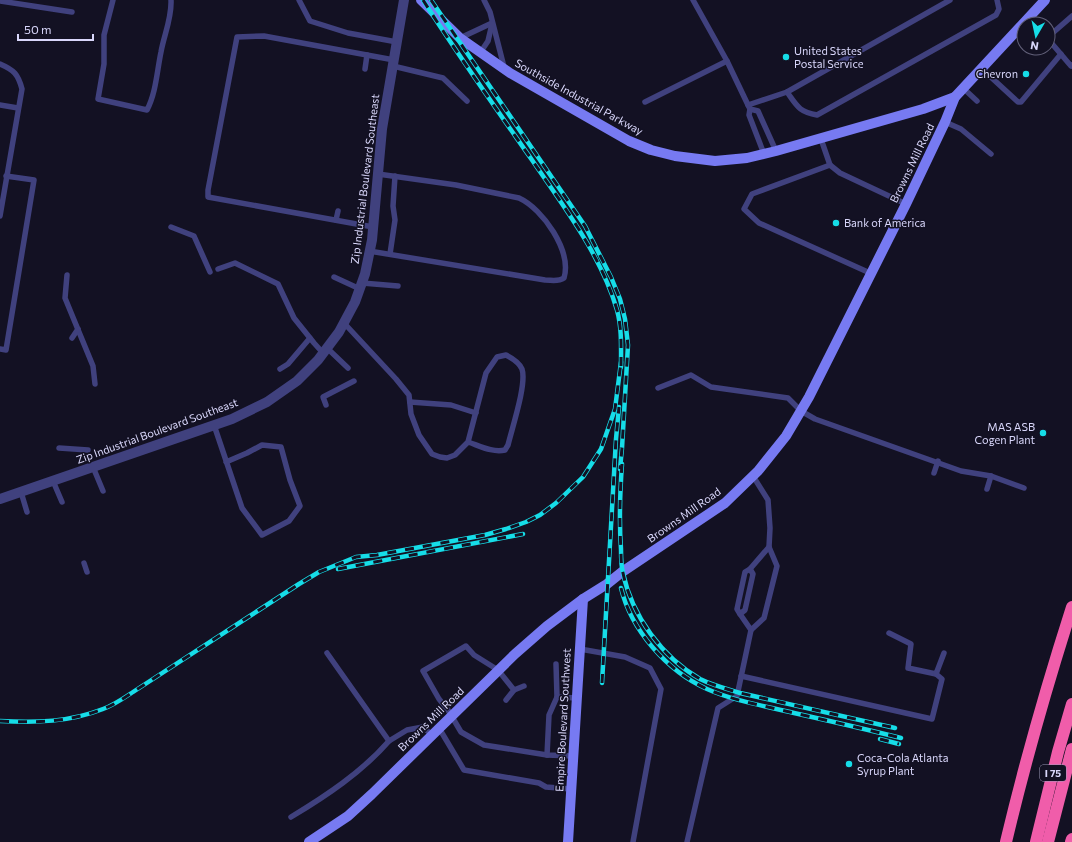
<svg xmlns="http://www.w3.org/2000/svg" width="1072" height="842" viewBox="0 0 1072 842" font-family="Commissioner,sans-serif">
  <style>
    .lines { fill: none; stroke-linecap: round; stroke-linejoin: round }
    .lane { stroke: #40417e; stroke-width: 5.5 }
    .street { stroke: #40417e; stroke-width: 10 }
    .secondary { stroke: #777af2; stroke-width: 10 }
    .highway { stroke: #f05daa; stroke-width: 12 }
    .rail-casing { stroke: #16dde8; stroke-width: 4.5 }
    .rail { stroke: #131123; stroke-width: 3; stroke-dasharray: 9; stroke-linecap: butt }
    .poi-dot { fill: #16dde8; stroke: #131123; stroke-width: 1.5 }
    .labels { text-anchor: middle; stroke-width: 3; stroke-linejoin: round; paint-order: stroke }
    .shield { fill: #131123; stroke: #9e9cba; stroke-width: 1 }
    .shield-label { font-size: 10px; font-weight: bold; fill: #d9d7fb }
    .poi-label { font-size: 11px; fill: #d9d7fb; stroke: #131123; text-anchor: start }
    .street-label { font-size: 11px; fill: #d9d7fb; stroke: #131123 }
  </style>
  <rect width="100%" height="100%" fill="#131123"/>
  <g class="lines">
    <g class="lane">
      <path d="M 113,0 L 104,35 L 104,64 L 98,99 L 147,110 C 156,93 157,71 161,52 C 164,35 172,18 171,0"/>
      <path d="M 299,0 L 310,21 L 348,33 L 397,42"/>
      <path d="M 484,0 L 490,12 L 504,67"/>
      <path d="M 693,0 L 727,61 L 748,105 L 787,92 L 950,0"/>
      <path d="M 0,1 L 72,12"/>
      <path d="M 1029,17 L 1035,24"/>
      <path d="M 1048,37 L 1072,16"/>
      <path d="M 460,38 L 492,23"/>
      <path d="M 1048,39 L 1071,66 L 1072,65"/>
      <path d="M 480,53 L 488,41 L 492,24"/>
      <path d="M 0,64 C 14,70 18,74 22,89 L 0,216"/>
      <path d="M 393,66 L 443,78 L 467,101"/>
      <path d="M 981,68 L 1018,102 L 1021,102 L 1061,54"/>
      <path d="M 365,69 L 367,55"/>
      <path d="M 963,88 L 977,101"/>
      <path d="M 787,92 C 797,106 799,112 817,115 L 996,15 L 999,9 L 997,0"/>
      <path d="M 645,102 L 727,61"/>
      <path d="M 0,105 L 18,108"/>
      <path d="M 748,105 L 750,109 L 749,115 L 764,154"/>
      <path d="M 750,109 L 758,111 L 776,151"/>
      <path d="M 945,122 L 961,129 L 991,154"/>
      <path d="M 821,139 L 830,165"/>
      <path d="M 336,220 L 338,211"/>
      <path d="M 171,227 L 194,236 L 210,272"/>
      <path d="M 373,227 L 208,197 L 208,190 L 237,37 L 264,36 L 394,60"/>
      <path d="M 369,251 L 545,280 C 552,280 558,282 564,278 C 572,251 543,209 519,198 L 456,185 L 378,174"/>
      <path d="M 390,254 L 395,220 L 393,206 L 395,176"/>
      <path d="M 218,269 L 235,263 L 278,284 L 294,318 L 314,343 L 323,353"/>
      <path d="M 870,273 L 759,223 L 744,209 L 752,194 L 830,165 L 840,173 L 906,204"/>
      <path d="M 67,275 L 65,298 L 93,366 L 95,384"/>
      <path d="M 334,277 L 360,289"/>
      <path d="M 362,283 L 398,286"/>
      <path d="M 344,323 L 396,379 L 409,395 L 411,414 L 419,435 L 432,454 L 440,457 L 447,458 L 455,455 L 468,442 C 480,446 493,453 505,450 L 508,445 C 512,428 527,384 522,369 C 519,362 512,358 506,355 L 497,357 L 486,373 L 468,442"/>
      <path d="M 72,338 L 78,329"/>
      <path d="M 327,348 L 348,368"/>
      <path d="M 0,349 L 6,350 L 34,180 L 6,176"/>
      <path d="M 280,369 L 288,364 L 310,338"/>
      <path d="M 658,388 L 691,375 L 711,387 L 788,398 L 801,411 L 815,419 L 961,471 L 991,476 L 1024,488"/>
      <path d="M 410,402 L 451,405 L 476,413"/>
      <path d="M 326,405 L 323,397 L 354,381"/>
      <path d="M 214,425 L 242,508 L 262,535 L 289,521 L 300,506 L 290,480 L 281,447 L 262,445 L 247,453 L 226,462"/>
      <path d="M 59,448 L 88,450"/>
      <path d="M 93,467 L 103,491"/>
      <path d="M 934,473 L 938,461"/>
      <path d="M 53,481 L 62,502"/>
      <path d="M 987,489 L 991,476"/>
      <path d="M 21,492 L 27,512"/>
      <path d="M 84,563 L 87,572"/>
      <path d="M 750,569 L 753,574 L 745,610 L 740,614 L 751,630 L 764,618 L 777,566 L 769,547 L 770,528 L 768,500 L 753,476"/>
      <path d="M 740,614 L 737,609 L 745,572 L 750,569 L 769,547"/>
      <path d="M 889,633 L 911,644 L 908,668 L 936,674 L 944,653"/>
      <path d="M 580,649 L 625,657 L 650,668 L 661,689 L 633,842"/>
      <path d="M 327,653 L 389,741 L 407,730 L 423,727 L 432,735"/>
      <path d="M 556,664 L 557,697 L 577,698"/>
      <path d="M 741,676 L 932,719 L 942,679 L 936,674"/>
      <path d="M 514,690 L 524,686"/>
      <path d="M 506,700 L 514,690 L 498,670 L 474,655 L 466,646 L 423,671 L 439,699 L 448,710 L 461,732 L 468,736 L 484,745 L 547,755 L 573,756"/>
      <path d="M 439,728 L 464,770 L 539,783 L 546,787 L 571,789"/>
      <path d="M 547,755 L 549,715 L 557,697"/>
      <path d="M 291,817 C 326,796 362,772 389,741"/>
      <path d="M 687,842 L 718,708 L 737,696 L 751,630"/>
    </g>
    <path class="street" d="M 0,499 L 232,419 L 267,402 L 297,381 L 318,360 L 339,332 L 355,302 L 365,274 L 372,240 L 382,129 L 404,0"/>
    <g class="secondary">
      <path d="M 421,0 L 460,38 L 510,73 L 629,141 L 651,150 L 675,156 L 715,161 L 747,158 L 776,151 L 923,109 L 955,97"/>
      <path d="M 309,842 L 348,816 L 372,794 L 515,654 L 547,626 L 583,599 L 607,584 L 622,572 L 725,503 L 758,471 L 786,436 L 809,397 L 906,204 L 945,122 L 955,97 L 1045,0"/>
      <path d="M 568,842 L 583,599"/>
    </g>
    <g class="highway">
      <path d="M 1006,842 C 1025,762 1047,685 1072,607"/>
      <path d="M 1036,842 L 1058,752 L 1072,704"/>
      <path d="M 1048,842 L 1072,749"/>
      <path d="M 1071,842 L 1072,839"/>
    </g>
    <g class="rail-casing">
      <g id="rail">
        <path d="M 423,0 C 458,55 495,107 532,160 C 564,207 601,255 617,310 C 622,328 621,348 621,367"/>
        <path d="M 431,0 L 585,226 L 611,277 L 620,299 L 625,319 L 628,345 L 622,448 L 620,469"/>
        <path d="M 622,464 C 620,492 619,521 621,549 C 621,557 621,566 623,573 C 632,616 662,657 700,679 C 712,685 727,689 740,693 L 895,728"/>
        <path d="M 338,569 L 523,534"/>
        <path d="M 621,588 C 631,630 667,671 707,689 C 734,701 765,706 794,713 C 830,721 865,729 901,738"/>
        <path d="M 602,683 L 616,439 L 619,407"/>
        <path d="M 0,721 C 36,723 70,722 103,709 C 114,705 124,698 133,692 L 299,584 L 319,572 L 356,557 L 377,555 L 485,535 L 506,529 L 526,522 L 540,515 L 556,503 L 583,477 L 601,449 L 615,409 L 621,362"/>
        <path d="M 880,739 L 899,744"/>
      </g>
    </g>
    <use href="#rail" class="rail"/>
  </g>
  <g class="poi-dot">
    <circle cx="786" cy="57" r="4"/>
    <circle cx="1026" cy="74" r="4"/>
    <circle cx="836" cy="223" r="4"/>
    <circle cx="1043" cy="433" r="4"/>
    <circle cx="849" cy="764" r="4"/>
  </g>
  <g class="labels">
    <rect class="shield" x="1040" y="765" width="26" height="16" rx="3"/>
    <g class="shield-label">
      <text x="1053" y="777">I 75</text>
    </g>
    <g class="poi-label">
      <text x="794" y="55">United States<tspan x="794" dy="13">Postal Service</tspan></text>
      <text x="1018" y="78" text-anchor="end">Chevron</text>
      <text x="844" y="227">Bank of America</text>
      <text x="1035" y="431" text-anchor="end">MAS ASB<tspan x="1035" dy="13">Cogen Plant</tspan></text>
      <text x="857" y="762">Coca-Cola Atlanta<tspan x="857" dy="13">Syrup Plant</tspan></text>
    </g>
    <g class="street-label">
      <text transform="translate(579 97) rotate(29)" y="4">Southside Industrial Parkway</text>
      <text transform="translate(912 163) rotate(-64)" y="4">Browns Mill Road</text>
      <text transform="translate(365 179) rotate(-83)" y="4">Zip Industrial Boulevard Southeast</text>
      <text transform="translate(157 431) rotate(-20)" y="4">Zip Industrial Boulevard Southeast</text>
      <text transform="translate(684 515) rotate(-35)" y="4">Browns Mill Road</text>
      <text transform="translate(431 719) rotate(-44)" y="4">Browns Mill Road</text>
      <text transform="translate(563 720) rotate(-87)" y="4">Empire Boulevard Southwest</text>
    </g>
  </g>
  <g transform="translate(1036 36) rotate(189)"><circle r="19" fill="#131123" stroke="#626079"/>
  <path d="M0-3L7 15L0 10L-7 15Z" fill="#16dde8"/>
  <text y="-6" font-size="11" font-weight="bold" text-anchor="middle" fill="#d9d7fb">N</text>
  </g>
  <path d="M18 34v6h75v-6" fill="none" stroke="#d9d7fb" stroke-width="2"/>
  <text x="24" y="34" font-size="12" fill="#d9d7fb" stroke="#131123" stroke-width="3" paint-order="stroke">50 m</text>
</svg>
